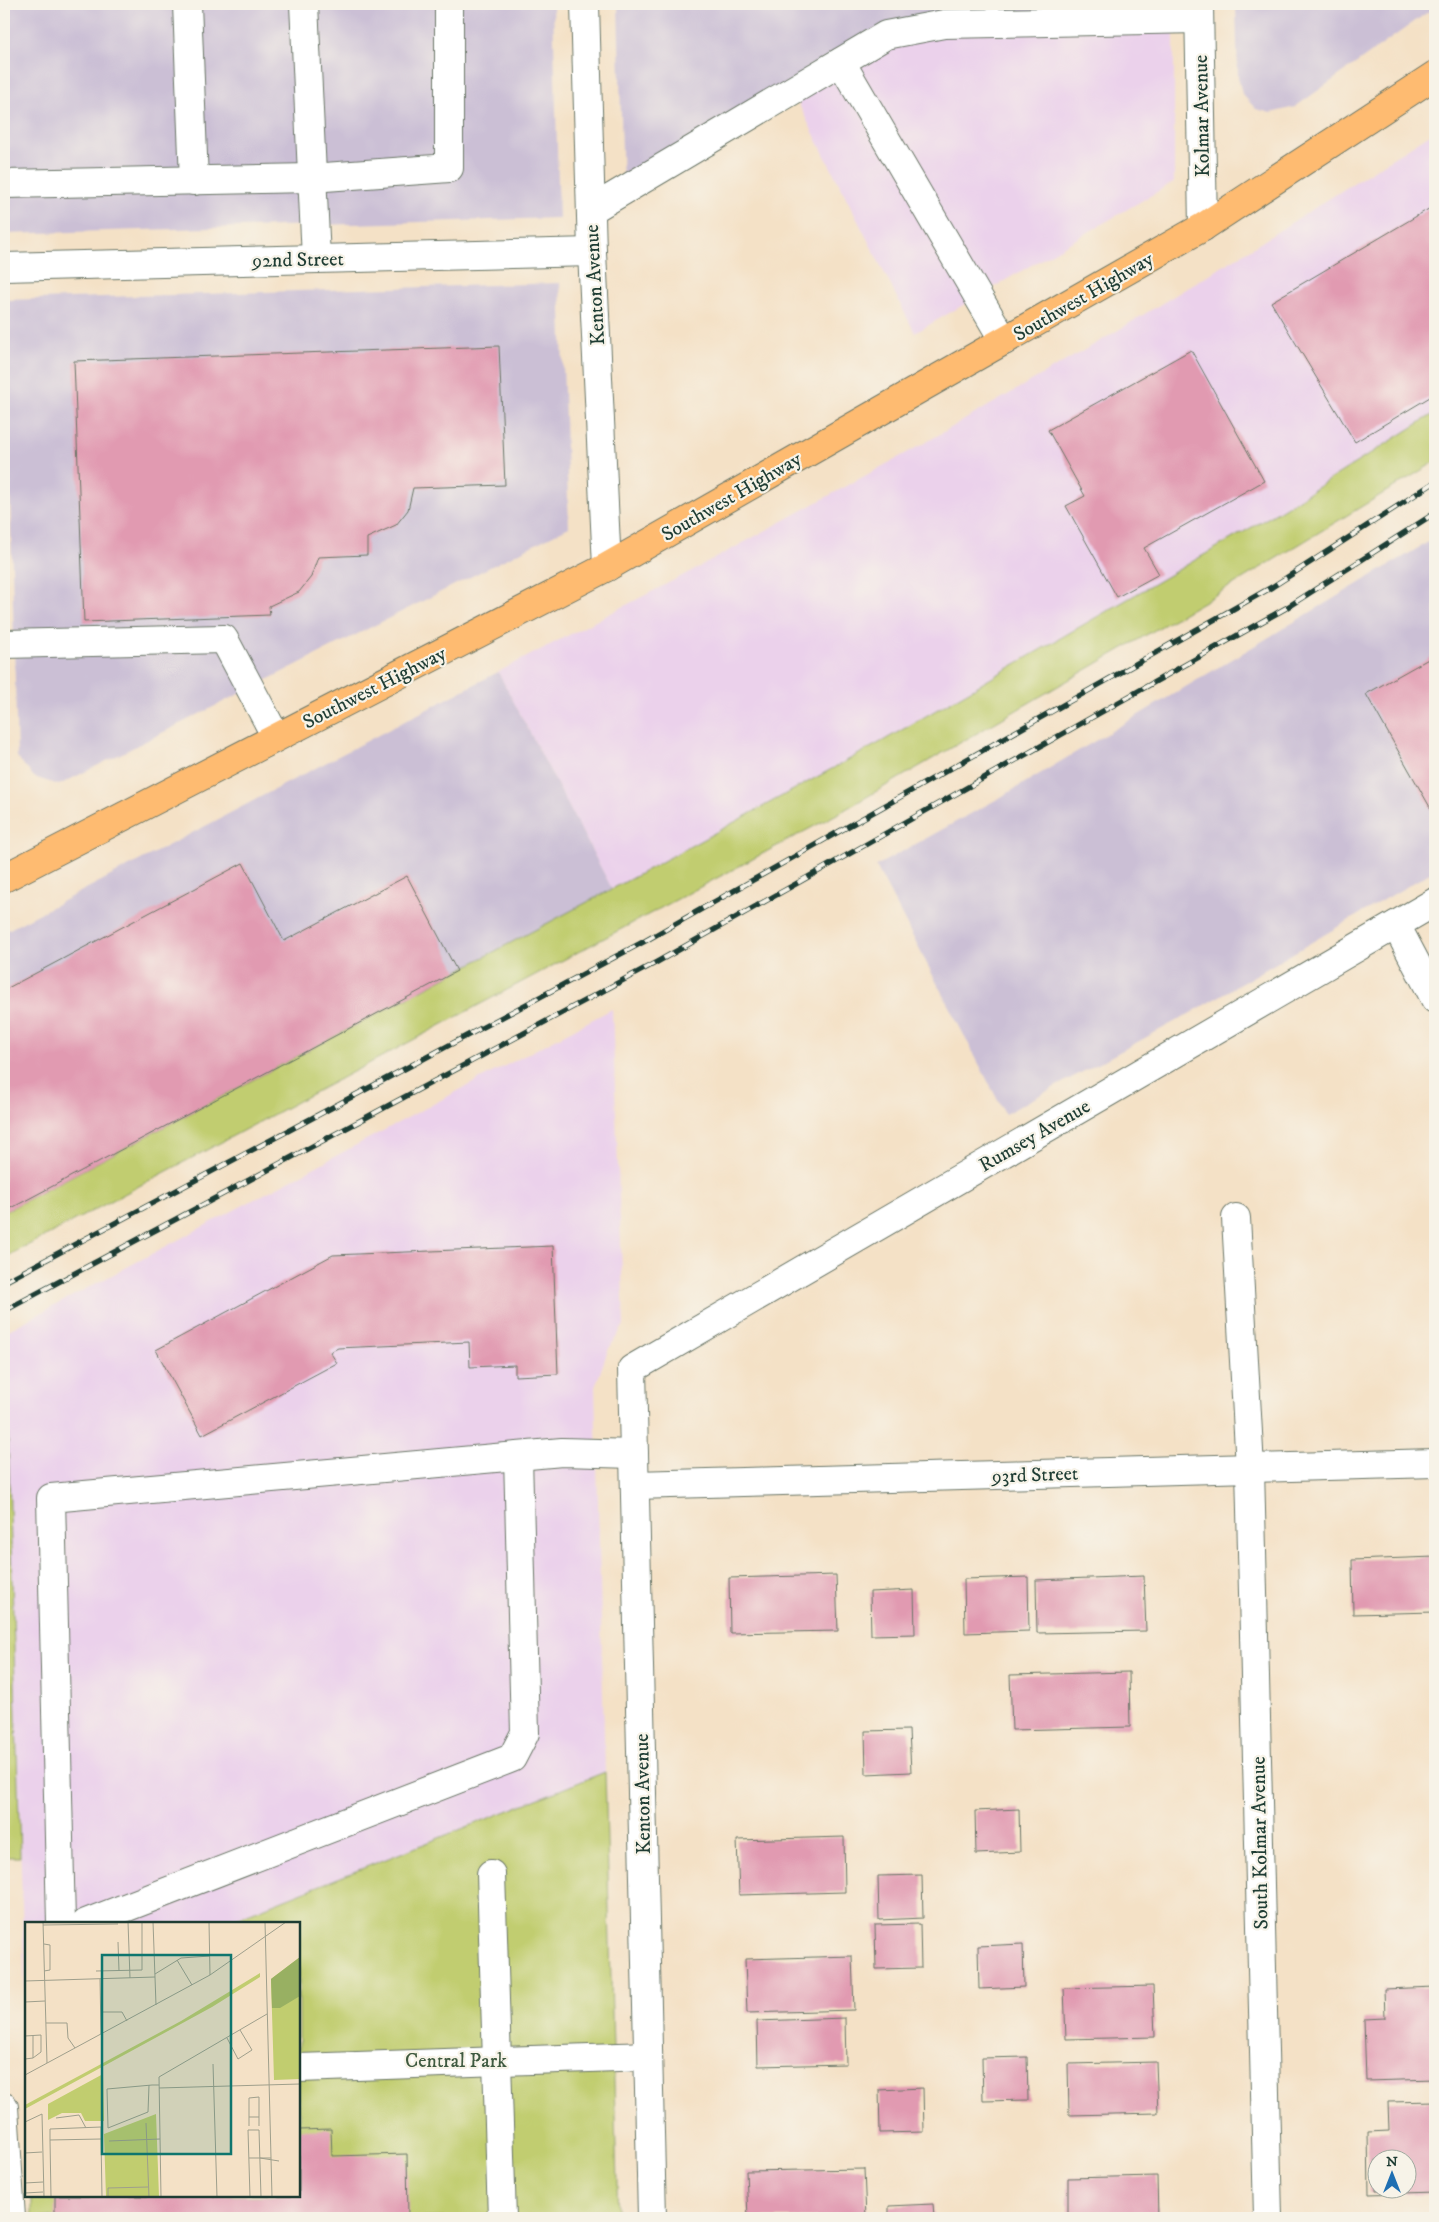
<svg xmlns="http://www.w3.org/2000/svg" width="1439" height="2222" viewBox="0 0 1439 2222" font-family="'IM FELL DW Pica',serif">
  <style>
    .built { fill: #ebd1eb }
    .industrial { fill: #cbbfd5 }
    .green { fill: #c1cd6f; stroke: #708552 }
    .building { fill: #e19ab1; fill-rule: evenodd }
    .lines { fill: none; stroke-linecap: round; stroke-linejoin: round }
    .minor-casing { stroke: #6a7667; stroke-width: 30 }
    .major-casing { stroke: #6a7667; stroke-width: 30 }
    .minor { stroke: #fff; stroke-width: 28 }
    .major { stroke: #febb71; stroke-width: 28 }
    .rail-casing { stroke: #1f3d34; stroke-width: 5.5 }
    .rail { stroke: #f7f3e8; stroke-width: 4; stroke-dasharray: 11; stroke-linecap: butt }
    .labels { text-anchor: middle; stroke-width: 4.5; stroke-linejoin: round; paint-order: stroke }
    .street-label { font-size: 20px; fill: #1f3d34; stroke: #f7f3e8 }
    .park-label { font-size: 20px; fill: #3f5a40; stroke: #f7f3e8 }
    .inset-road { fill: none; stroke: #9f9f8c; stroke-width: 1 }
    .view { fill: #0f766e; fill-opacity: 0.15; stroke: #0f766e; stroke-width: 2.5 }
    .inset-edge { fill: none; stroke: #1f3d34; stroke-width: 2.5 }
  </style>
  <rect width="100%" height="100%" fill="#f7f3e8"/>
  <filter id="ink" filterUnits="userSpaceOnUse"><feTurbulence type="fractalNoise" baseFrequency=".02" numOctaves="2"/><feDisplacementMap in="SourceGraphic" scale="10" xChannelSelector="R" yChannelSelector="G"/><feConvolveMatrix kernelMatrix="1 2 1 2 8 2 1 2 1" color-interpolation-filters="sRGB"/></filter>
  <filter id="wash" filterUnits="userSpaceOnUse"><feTurbulence type="fractalNoise" baseFrequency=".0096" numOctaves="4" result="noise"/><feDisplacementMap in="SourceGraphic" scale="20" xChannelSelector="R" yChannelSelector="G"/><feGaussianBlur stdDeviation="1.12" result="paint"/><feColorMatrix in="noise" values="0 0 0 0 0 0 0 0 0 0 0 0 0 0 0 0 0 1.4 0 .05"/><feComposite in="paint" operator="in"/></filter>
  <g filter="url(#wash)">
    <rect width="100%" height="100%" fill="#f4e1c6"/>
    <g class="built">
      <path d="M 1174,19 L 1174,182 L 915,333 L 792,91 L 886,35 Z"/>
      <path d="M 1435,131 L 1435,413 L 1278,512 L 881,742 L 612,889 L 498,672 L 703,565 L 923,444 L 1102,340 L 1246,252 Z"/>
      <path d="M 612,1009 L 624,1325 L 608,1350 L 595,1387 L 605,1772 L 225,1923 L 26,1923 L 25,2003 L 5,1332 Z"/>
    </g>
    <g class="industrial">
      <path d="M 4,4 L 553,4 L 559,218 L 4,234 Z"/>
      <path d="M 618,4 L 1173,4 L 1174,19 L 886,35 L 623,190 Z"/>
      <path d="M 1236,4 L 1435,4 L 1435,7 L 1295,107 L 1271,113 L 1256,109 L 1242,94 L 1238,77 Z"/>
      <path d="M 560,283 L 569,527 L 59,785 L 34,777 L 17,757 L 5,300 Z"/>
      <path d="M 1435,538 L 1435,870 L 1189,1014 L 1005,1114 L 876,866 L 1001,797 Z"/>
      <path d="M 498,672 L 612,889 L 4,1212 L 4,932 Z"/>
    </g>
    <g class="green">
      <path d="M 1435,413 L 1435,462 L 1229,587 L 839,813 L 4,1258 L 4,1212 L 612,889 L 881,742 L 1278,512 Z"/>
      <path d="M 5,1332 L 20,1857 L 4,1857 L 4,1333 Z"/>
      <path d="M 605,1772 L 618,2218 L 32,2218 L 32,2196 L 299,2196 L 299,1923 L 225,1923 Z"/>
    </g>
    <g id="blocks">
      <g class="building">
        <path d="M 1432,207 L 1435,213 L 1435,394 L 1355,442 L 1271,302 Z"/>
        <path d="M 499,346 L 505,485 L 413,488 L 408,510 L 396,525 L 367,538 L 367,555 L 318,557 L 311,577 L 299,592 L 269,606 L 270,615 L 84,622 L 74,361 Z"/>
        <path d="M 1191,350 L 1264,481 L 1144,548 L 1159,574 L 1117,597 L 1066,506 L 1085,496 L 1048,430 Z"/>
        <path d="M 1432,657 L 1435,662 L 1435,816 L 1366,694 Z"/>
        <path d="M 243,863 L 284,941 L 407,876 L 457,971 L 4,1212 L 4,990 Z"/>
        <path d="M 553,1246 L 558,1374 L 515,1376 L 515,1365 L 470,1367 L 469,1342 L 338,1348 L 330,1352 L 337,1363 L 202,1435 L 156,1350 L 333,1255 Z"/>
        <path d="M 1435,1557 L 1435,1612 L 1353,1614 L 1352,1560 Z"/>
        <path d="M 836,1575 L 838,1631 L 730,1633 L 729,1578 Z"/>
        <path d="M 1144,1576 L 1146,1631 L 1037,1633 L 1036,1580 Z"/>
        <path d="M 1028,1577 L 1029,1631 L 965,1633 L 964,1579 Z"/>
        <path d="M 914,1590 L 915,1634 L 871,1635 L 870,1592 Z"/>
        <path d="M 1129,1672 L 1130,1727 L 1012,1730 L 1010,1675 Z"/>
        <path d="M 909,1730 L 911,1772 L 866,1774 L 865,1731 Z"/>
        <path d="M 1019,1809 L 1020,1852 L 976,1854 L 975,1811 Z"/>
        <path d="M 844,1837 L 845,1892 L 739,1895 L 737,1840 Z"/>
        <path d="M 922,1875 L 923,1918 L 879,1920 L 878,1876 Z"/>
        <path d="M 920,1924 L 921,1968 L 876,1969 L 875,1925 Z"/>
        <path d="M 1023,1944 L 1024,1987 L 979,1989 L 978,1946 Z"/>
        <path d="M 852,1956 L 854,2010 L 747,2013 L 745,1959 Z"/>
        <path d="M 1153,1986 L 1155,2037 L 1066,2039 L 1064,1988 Z"/>
        <path d="M 1435,1987 L 1435,2079 L 1366,2081 L 1364,2019 L 1385,2018 L 1384,1989 Z"/>
        <path d="M 845,2018 L 846,2064 L 758,2066 L 757,2021 Z"/>
        <path d="M 1027,2057 L 1028,2100 L 983,2101 L 982,2058 Z"/>
        <path d="M 1156,2062 L 1158,2113 L 1069,2115 L 1068,2064 Z"/>
        <path d="M 923,2088 L 924,2132 L 880,2133 L 879,2090 Z"/>
        <path d="M 1435,2101 L 1435,2192 L 1369,2194 L 1368,2132 L 1389,2131 L 1388,2102 ZM 1376,2160 L 1406,2160 L 1406,2190 L 1376,2190 Z"/>
        <path d="M 331,2129 L 332,2156 L 407,2154 L 408,2218 L 55,2218 L 55,2196 L 299,2196 L 299,2130 Z"/>
        <path d="M 864,2169 L 866,2218 L 748,2218 L 746,2171 Z"/>
        <path d="M 1157,2176 L 1158,2218 L 1068,2218 L 1068,2178 Z"/>
        <path d="M 933,2204 L 934,2218 L 889,2218 L 889,2206 Z"/>
      </g>
    </g>
  </g>
  <g filter="url(#ink)">
    <use href="#blocks" fill-opacity="0" stroke="#6a7667" stroke-width="1"/>
    <g class="lines">
      <g class="minor-casing">
        <g id="minor">
          <path d="M 187,4 L 194,181"/>
          <path d="M 304,4 L 316,259"/>
          <path d="M 585,4 L 592,252 L 607,567"/>
          <path d="M 1199,4 L 1203,227"/>
          <path d="M 841,62 L 1004,341"/>
          <path d="M 4,184 L 311,178 L 449,168 L 449,4"/>
          <path d="M 591,210 L 886,35 L 944,24 L 1199,19"/>
          <path d="M 4,267 L 592,252"/>
          <path d="M 4,644 L 224,639 L 276,737"/>
          <path d="M 1396,925 L 1435,999"/>
          <path d="M 1236,1218 L 1250,1468 L 1268,2218"/>
          <path d="M 635,1485 L 1435,1463"/>
          <path d="M 491,1874 L 502,2218"/>
          <path d="M 61,1923 L 51,1498 L 562,1452 L 634,1454"/>
          <path d="M 86,1923 L 512,1758 L 525,1733 L 518,1456"/>
          <path d="M 299,2068 L 648,2056"/>
          <path d="M 4,2107 L 11,2218"/>
          <path d="M 652,2218 L 632,1369 L 1435,902"/>
        </g>
      </g>
      <g class="major-casing">
        <path id="major" d="M 4,878 L 607,567 L 1203,227 L 1435,75"/>
      </g>
      <use href="#minor" class="minor"/>
      <use href="#major" class="major"/>
      <g class="rail-casing">
        <g id="rail">
          <path d="M 4,1282 L 645,941 L 1272,587 L 1435,482"/>
          <path d="M 4,1311 L 657,962 L 1286,608 L 1435,513"/>
        </g>
      </g>
      <use href="#rail" class="rail"/>
    </g>
  </g>
  <g class="labels">
    <g class="street-label">
      <text transform="translate(1201 116) rotate(-91)" y="7">Kolmar Avenue</text>
      <text transform="translate(298 259) rotate(-1)" y="7">92nd Street</text>
      <text transform="translate(594 285) rotate(-93)" y="7">Kenton Avenue</text>
      <text transform="translate(1083 296) rotate(-30)" y="7">Southwest Highway</text>
      <text transform="translate(731 496) rotate(-30)" y="7">Southwest Highway</text>
      <text transform="translate(374 687) rotate(-27)" y="7">Southwest Highway</text>
      <text transform="translate(1034 1135) rotate(-30)" y="7">Rumsey Avenue</text>
      <text transform="translate(1035 1474) rotate(-2)" y="7">93rd Street</text>
      <text transform="translate(642 1794) rotate(-91)" y="7">Kenton Avenue</text>
      <text transform="translate(1259 1843) rotate(-91)" y="7">South Kolmar Avenue</text>
    </g>
    <g class="park-label">
      <text x="456" y="2067">Central Park</text>
    </g>
  </g>
  <g transform="translate(25 1922)">
    <rect width="275" height="275" fill="#f4e1c6"/>
    <path d="M 275,35 L 275,157 L 249,158 L 246,57 ZM 235,51 L 235,55 L 187,85 L 0,187 L 0,183 L 156,99 ZM 78,152 L 79,199 L 60,199 L 56,191 L 37,191 L 23,198 L 23,182 ZM 131,192 L 134,275 L 81,275 L 79,212 Z" fill="#c1cd6f"/>
    <path d="M 275,35 L 275,74 L 255,86 L 247,86 L 246,57 Z" fill="#98b062"/>
    <path class="inset-road" d="M 18,0 L 22,141M 103,0 L 105,56M 128,0 L 131,83M 184,0 L 185,53M 240,0 L 247,275M 18,3 L 93,2M 93,20 L 94,49M 19,22 L 25,23 L 25,48 L 19,49M 152,38 L 167,63M 71,49 L 117,48 L 117,0M 130,52 L 156,36 L 185,34M 75,57 L 76,112M 0,59 L 130,55M 0,80 L 20,79M 76,90 L 97,90 L 102,99M 21,101 L 42,101 L 43,116 L 50,126M 0,114 L 16,113M 202,116 L 213,137 L 227,128 L 215,108M 8,136 L 16,130 L 16,113M 0,137 L 8,136 L 8,113M 188,142 L 192,275M 0,153 L 185,53 L 261,0M 124,163 L 123,190 L 83,206 L 82,167 L 127,163 L 134,163M 134,166 L 275,162M 224,195 L 234,195 L 234,204M 31,196 L 54,193 L 61,206M 0,200 L 17,192 L 19,275M 121,201 L 124,275M 224,204 L 224,176 L 234,175 L 234,195M 76,217 L 77,275M 25,218 L 76,217 L 76,205 L 25,207 L 25,218 L 26,275M 84,219 L 135,217M 0,231 L 17,230M 224,236 L 246,236M 235,236 L 254,239M 0,261 L 18,260M 0,271 L 18,270M 83,275 L 83,266 L 123,265M 136,275 L 134,155 L 242,92M 225,275 L 223,208 L 234,208 L 236,275"/>
    <path class="view" d="M 77,33 L 206,33 L 206,232 L 77,232 Z"/>
    <rect width="275" height="275" class="inset-edge"/>
  </g>
  <rect width="1439" height="2222" fill="none" stroke="#f7f3e8" stroke-width="20"/>
  <g transform="translate(1392 2174)"><circle r="24" fill="#f7f3e8" stroke="#a1aaa0"/>
  <path d="M0-4L9 19L0 12L-9 19Z" fill="#1f6fb2"/>
  <text y="-8" font-size="14" font-weight="bold" text-anchor="middle" fill="#1f3d34">N</text>
  </g>
</svg>
